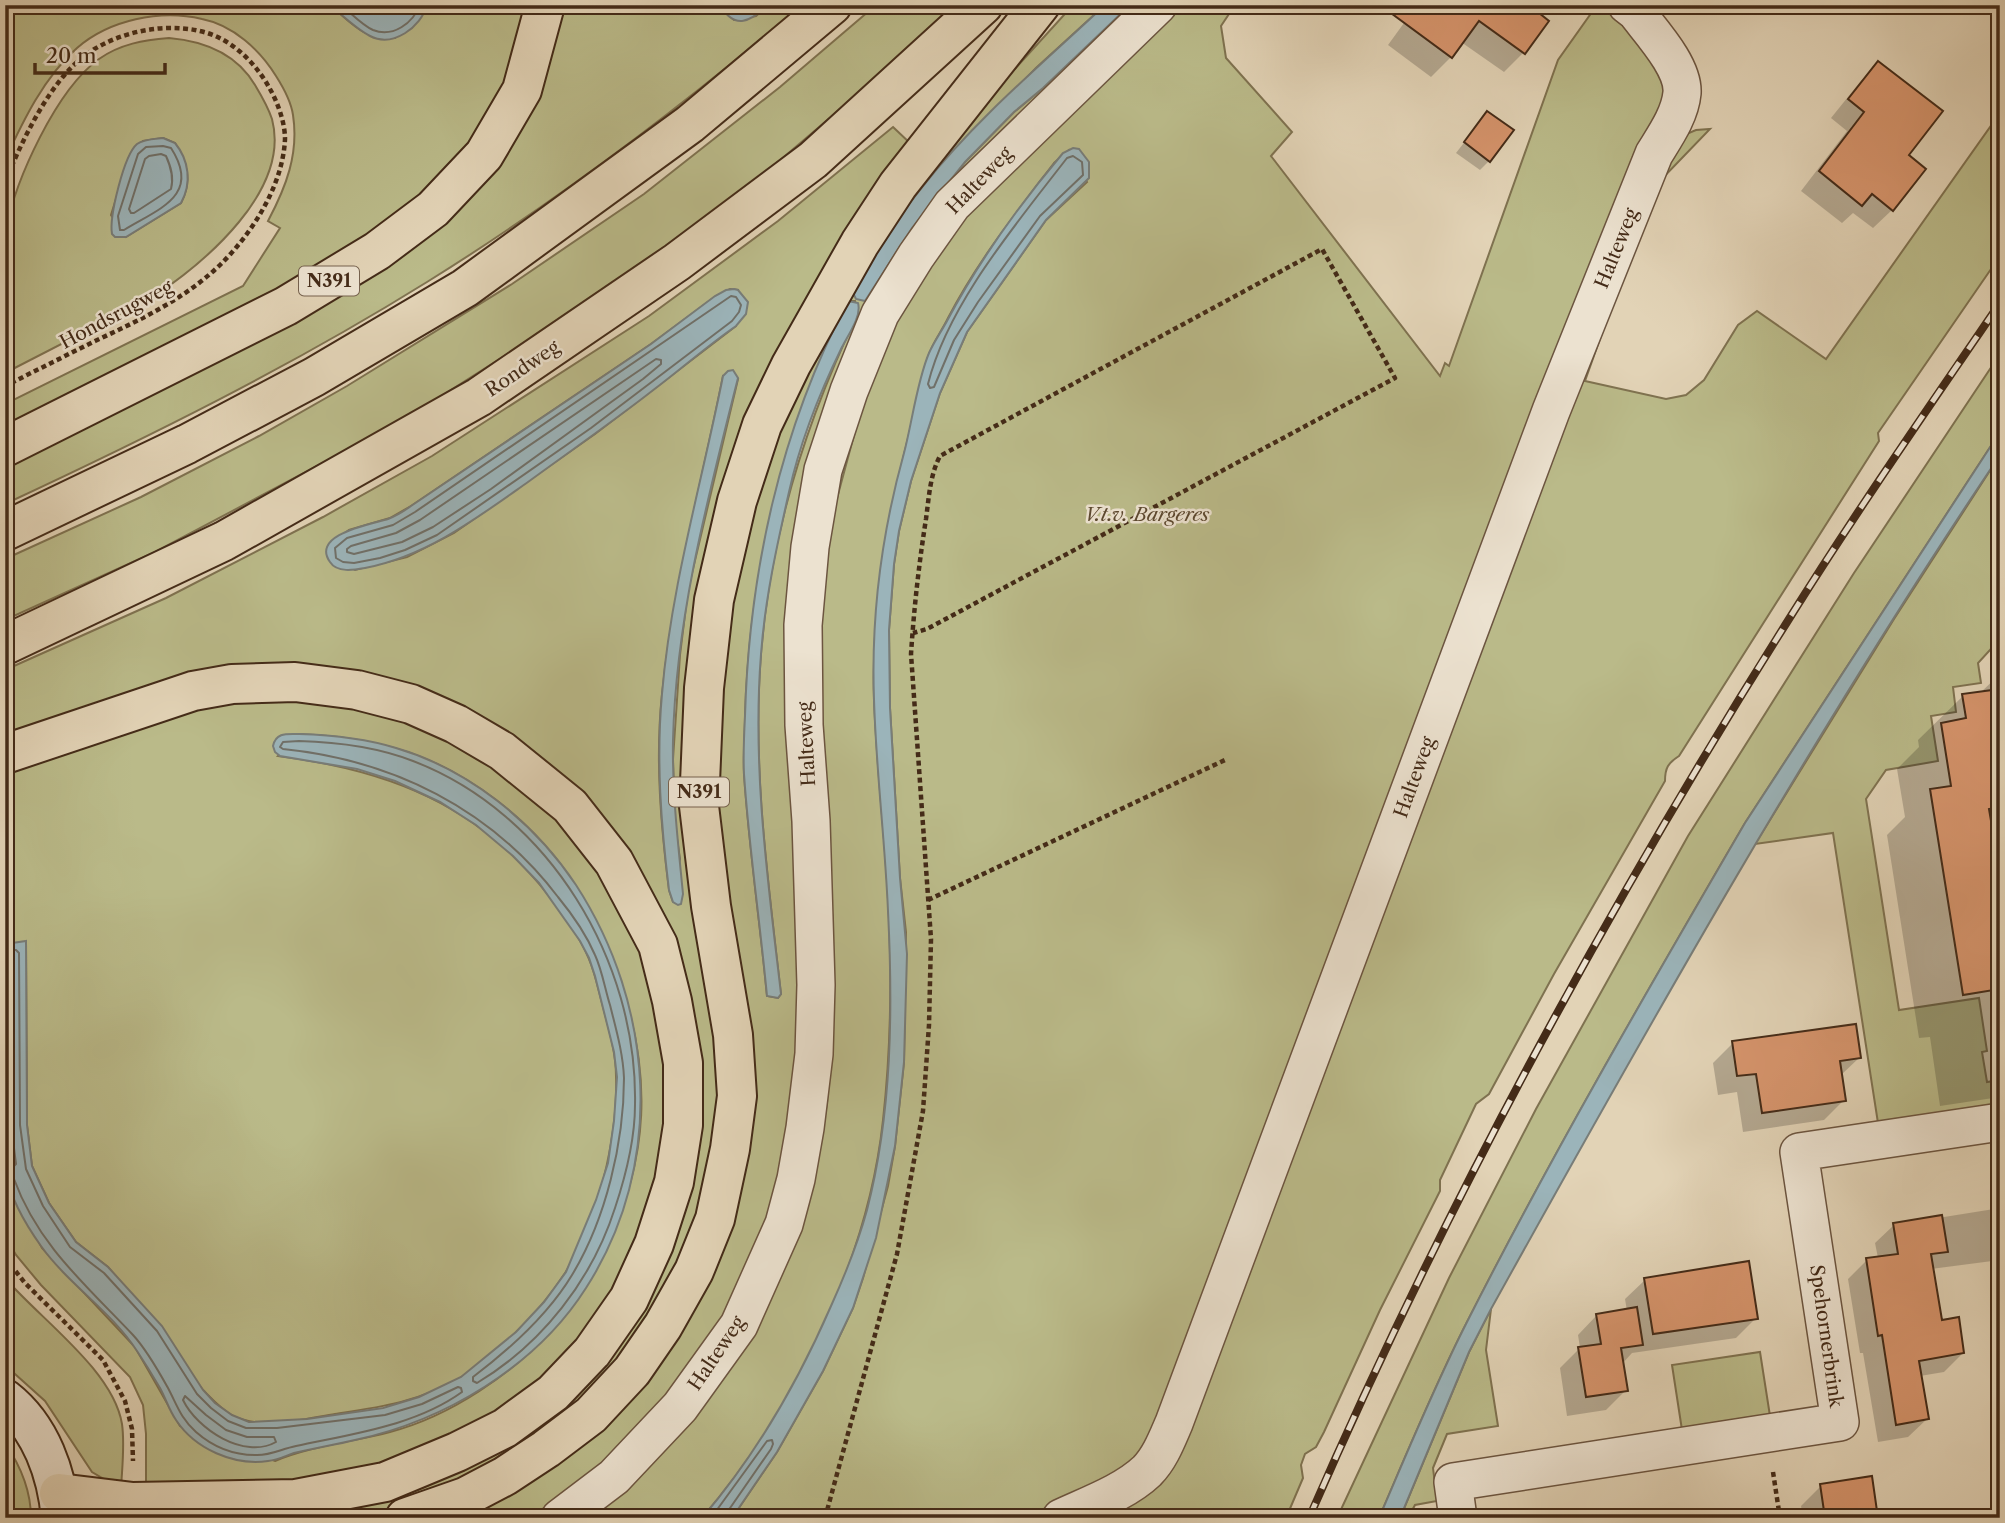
<svg xmlns="http://www.w3.org/2000/svg" width="2005" height="1523" viewBox="0 0 2005 1523" font-family="'Libre Caslon Text',serif">
  <style>
    .green { fill: #baba89; stroke: #7f7250; stroke-width: 2; fill-rule: evenodd }
    .water { fill: #9bb4ba; stroke: #787d79; stroke-width: 2 }
    .shadow { fill: #0003 }
    .lines { fill: none; stroke-linecap: round; stroke-linejoin: round }
    .shore { stroke: #707069; stroke-width: 2 }
    .building { fill: #d6946c; stroke: #442b18; stroke-width: 2 }
    .street-casing { stroke: #6c5540; stroke-width: 40 }
    .secondary-casing { stroke: #442b18; stroke-width: 42 }
    .primary-casing { stroke: #442b18; stroke-width: 42 }
    .path { stroke: #442b18; stroke-width: 4.5; stroke-dasharray: 5 3.5; stroke-linecap: butt }
    .street { stroke: #ece2d0; stroke-width: 37 }
    .secondary { stroke: #ece2d0; stroke-width: 38 }
    .primary { stroke: #e2d3b6; stroke-width: 38 }
    .rail-casing { stroke: #442b18; stroke-width: 8 }
    .rail { stroke: #ece2d0; stroke-width: 5; stroke-dasharray: 16; stroke-linecap: butt }
    .labels { text-anchor: middle; stroke-width: 5; stroke-linejoin: round; paint-order: stroke }
    .shield { fill: #ece2d0; stroke: #76624f; stroke-width: 2 }
    .shield-label { font-size: 18px; font-weight: bold; fill: #442b18 }
    .street-label { font-size: 19px; fill: #442b18; stroke: #ece2d0 }
    .park-label { font-size: 19px; font-style: italic; fill: #5c482f; stroke: #ece2d0 }
  </style>
  <rect width="100%" height="100%" fill="#e2d3b6"/>
  <filter id="stains"><feTurbulence type="fractalNoise" baseFrequency=".00286" numOctaves="4"/><feColorMatrix values="0 0 0 0 .2 0 0 0 0 .09 0 0 0 0 .02 0 0 0 .5 -.17"/></filter>
  <radialGradient id="worn" r=".72"><stop offset=".6" stop-color="#630" stop-opacity="0"/><stop offset="1" stop-color="#630" stop-opacity=".3"/></radialGradient>
  <g class="green">
    <path d="M 5,5 L 330,5 C 353,24 364,40 395,38 L 427,5 L 532,5 L 514,76 L 448,178 L 344,259 L 5,435 L 5,404 L 243,286 L 280,228 L 268,221 C 286,187 299,154 293,115 C 291,101 283,87 276,76 C 260,50 233,25 202,19 C 160,9 109,20 77,48 C 44,77 23,121 5,160 Z"/>
    <path d="M 561,5 L 720,5 L 734,20 L 756,16 L 768,5 L 802,5 C 684,105 559,200 427,282 C 292,366 149,437 5,504 L 5,461 L 408,249 Z"/>
    <path d="M 876,5 L 958,5 L 918,43 L 758,179 L 634,269 L 514,350 L 432,402 L 336,456 L 155,552 L 5,620 L 5,559 L 141,497 L 259,436 L 347,386 L 512,284 L 644,194 L 780,87 Z"/>
    <path d="M 1073,5 L 1105,5 L 1036,68 L 924,185 L 894,225 L 865,301 L 912,228 L 965,162 L 1014,112 L 1043,88 L 1130,5 L 1137,5 L 988,146 L 825,414 L 796,1098 L 769,1219 L 734,1300 L 676,1390 L 598,1469 L 553,1503 L 526,1518 L 449,1518 L 543,1469 L 732,1216 L 715,732 L 739,552 L 779,424 L 849,285 L 963,126 ZM 852,301 L 855,301 L 858,313 C 806,421 770,534 761,654 C 752,767 768,881 781,994 L 778,998 L 767,996 C 760,922 749,848 744,774 C 743,754 745,735 745,715 C 750,565 783,437 848,302 Z"/>
    <path d="M 1181,5 L 1235,5 L 1221,26 L 1226,58 L 1292,132 L 1271,156 L 1440,376 L 1445,363 L 1449,366 L 1558,60 L 1597,5 L 1609,5 L 1654,52 L 1668,96 L 1149,1456 L 1054,1518 L 732,1518 L 777,1452 L 823,1371 L 853,1308 L 863,1278 L 888,1186 L 895,1146 L 904,1062 L 906,932 L 900,878 L 890,708 L 889,630 L 894,564 L 899,531 L 911,481 L 940,393 L 967,332 L 1046,220 L 1087,182 L 1069,150 L 1054,163 C 1016,213 977,262 948,318 C 942,331 932,343 928,357 C 919,381 915,409 909,434 C 887,521 871,609 874,700 C 876,750 881,801 885,852 C 892,941 893,1031 883,1120 C 868,1261 794,1411 702,1518 L 582,1518 L 688,1422 L 721,1381 L 755,1324 L 815,1176 L 827,1103 L 832,1013 L 833,923 L 823,818 L 820,614 L 825,543 L 864,398 L 897,318 L 957,226 L 1007,171 L 1131,55 Z"/>
    <path d="M 169,38 C 204,41 236,53 255,85 C 261,95 268,107 272,119 C 291,191 204,263 153,297 L 5,373 C 5,341 5,309 5,277 C 5,262 3,244 6,229 C 16,179 56,90 99,59 C 120,44 144,40 169,38 ZM 163,138 L 175,143 C 187,163 193,180 181,203 L 126,237 L 111,215 L 129,157 L 143,141 Z"/>
    <path d="M 2000,113 L 2000,256 L 1878,433 L 1879,441 L 1679,756 C 1668,763 1665,768 1665,781 L 1554,974 L 1489,1094 L 1476,1104 L 1440,1180 L 1440,1191 L 1380,1310 L 1324,1432 L 1316,1447 L 1305,1454 L 1301,1465 L 1303,1478 L 1286,1518 L 1077,1518 L 1130,1493 L 1645,193 L 1684,135 L 1696,130 L 1710,129 L 1654,187 L 1585,381 L 1666,399 L 1686,395 L 1704,380 L 1738,325 L 1757,311 L 1826,359 Z"/>
    <path d="M 893,127 L 912,145 L 705,592 L 724,1058 L 698,1234 L 622,1364 L 524,1450 L 415,1503 L 356,1518 L 146,1518 L 253,1514 L 563,1402 L 700,1101 L 598,815 L 345,675 L 5,745 L 5,670 L 166,598 L 323,517 L 432,456 L 649,316 L 778,221 ZM 730,289 L 738,290 L 736,326 L 595,434 L 454,533 L 407,557 L 355,570 L 327,553 L 328,546 L 349,530 L 390,518 L 411,506 L 651,344 L 716,296 ZM 723,376 L 738,379 L 688,590 L 680,655 L 673,759 L 675,825 L 680,859 L 673,902 L 669,890 C 661,826 655,760 662,694 C 673,586 702,482 723,376 Z"/>
    <path d="M 2000,354 L 2000,432 L 1745,823 C 1649,988 1552,1154 1466,1324 C 1434,1387 1407,1453 1379,1518 L 1337,1518 L 1449,1278 L 1536,1109 L 1688,836 L 1854,573 Z"/>
    <path d="M 2000,455 L 2000,548 C 1988,557 1989,569 2000,580 L 2000,639 L 1978,663 L 1981,683 L 1953,687 L 1956,712 L 1931,716 L 1938,761 L 1886,770 L 1866,799 L 1899,1010 L 1979,998 L 1987,1051 L 1982,1052 L 1987,1082 L 2000,1080 L 2000,1104 L 1878,1123 L 1833,833 L 1755,844 L 1894,619 Z"/>
    <path d="M 276,697 L 304,698 L 412,722 L 488,758 L 565,822 L 639,934 L 671,1084 L 652,1206 L 616,1290 L 568,1355 L 499,1414 L 362,1475 L 146,1491 L 146,1434 L 143,1405 L 130,1377 L 41,1285 L 16,1255 L 5,1236 L 5,1170 L 10,1188 L 42,1248 L 135,1347 L 180,1426 L 275,1461 C 311,1446 352,1442 390,1432 C 451,1416 512,1374 554,1328 C 578,1302 591,1279 606,1248 C 649,1157 652,1075 620,980 C 589,888 537,818 451,771 C 404,745 352,736 299,734 L 278,756 C 389,770 479,805 549,896 C 564,916 580,937 589,959 C 595,973 598,988 602,1003 C 608,1027 616,1051 616,1076 C 618,1136 598,1223 565,1273 C 548,1300 525,1325 501,1346 C 488,1357 475,1369 460,1378 C 418,1402 381,1407 335,1414 C 304,1419 262,1430 233,1416 C 222,1410 212,1399 203,1390 L 132,1295 L 108,1267 L 76,1242 L 49,1203 L 32,1166 L 27,1125 L 26,942 L 5,944 L 5,772 L 123,728 L 207,707 Z"/>
    <path d="M 5,1278 C 40,1319 113,1370 122,1424 C 125,1445 122,1468 121,1489 L 92,1472 L 45,1401 L 5,1365 Z"/>
    <path d="M 1491,1309 L 1486,1350 L 1498,1426 L 1447,1434 L 1433,1468 L 1437,1501 L 1415,1505 L 1408,1518 L 1400,1518 L 1469,1352 Z"/>
    <path d="M 1760,1352 L 1770,1416 L 1682,1430 L 1672,1365 Z"/>
    <path d="M 5,1443 C 20,1465 31,1491 31,1518 L 5,1518 Z"/>
  </g>
  <g class="water">
    <path d="M 330,5 L 427,5 C 421,27 393,48 370,36 C 356,29 342,15 330,5 Z"/>
    <path d="M 720,5 L 768,5 C 751,21 735,31 720,5 Z"/>
    <path d="M 1105,5 L 1130,5 L 1043,88 L 1014,112 L 965,162 L 912,228 L 865,301 L 856,299 L 853,293 C 874,255 896,219 923,186 C 976,119 1043,63 1105,5 Z"/>
    <path d="M 163,138 L 175,143 C 189,160 192,183 181,203 L 126,237 L 115,237 L 112,234 C 109,217 124,155 137,144 C 144,139 155,139 163,138 Z"/>
    <path d="M 1073,148 L 1079,149 L 1089,162 L 1089,178 L 1046,220 L 967,332 L 940,393 L 911,481 L 899,531 L 894,564 L 889,630 L 890,708 L 900,878 L 907,954 L 904,1062 L 895,1146 L 876,1238 L 853,1308 L 823,1371 L 777,1452 L 732,1518 L 702,1518 C 756,1455 798,1382 831,1306 C 845,1275 858,1243 867,1210 C 892,1113 893,1010 888,911 C 885,840 876,770 874,699 C 871,617 882,532 904,453 C 912,423 917,381 929,353 C 934,342 941,332 947,321 C 979,261 1019,205 1063,153 Z"/>
    <path d="M 734,289 L 738,290 L 748,302 L 746,314 L 736,326 C 707,346 680,370 652,391 C 611,423 569,452 528,482 C 477,518 427,556 365,568 C 354,570 337,573 330,562 C 310,534 373,524 388,519 C 396,516 404,511 411,506 L 651,344 L 715,296 L 726,290 Z"/>
    <path d="M 848,301 L 858,303 C 862,316 848,335 842,347 C 820,392 800,442 789,492 C 777,545 765,599 761,654 C 752,768 768,882 781,994 L 778,998 L 767,996 C 760,922 749,848 744,774 C 743,755 744,735 745,716 C 749,573 780,429 848,301 Z"/>
    <path d="M 733,370 L 738,378 C 708,497 676,617 673,740 C 672,792 678,842 683,894 L 681,904 L 678,905 L 673,902 L 669,890 C 661,825 656,760 662,694 C 671,586 702,482 723,376 L 728,371 Z"/>
    <path d="M 2000,432 L 2000,455 C 1815,730 1652,1019 1491,1309 L 1469,1352 L 1400,1518 L 1379,1518 C 1407,1453 1434,1387 1466,1324 C 1552,1154 1649,988 1745,823 Z"/>
    <path d="M 299,734 C 331,735 364,738 396,748 C 468,769 534,822 576,885 C 654,1005 666,1164 586,1288 C 536,1367 444,1421 355,1440 C 335,1445 314,1448 294,1453 C 285,1456 278,1460 268,1461 C 234,1466 195,1449 176,1420 C 169,1410 166,1399 160,1388 C 153,1376 145,1363 137,1351 C 111,1311 68,1284 41,1246 C 26,1225 11,1200 6,1174 C 2,1152 5,1126 5,1103 C 5,1050 5,997 5,944 L 26,941 L 27,1125 L 32,1166 L 49,1203 L 76,1242 L 108,1267 L 162,1326 L 203,1390 L 215,1403 L 232,1415 L 249,1422 L 307,1419 L 383,1408 L 419,1397 L 461,1377 L 516,1332 L 544,1302 L 566,1272 L 596,1200 L 608,1163 L 614,1121 L 617,1077 L 614,1052 L 595,976 L 589,958 L 580,941 L 539,883 L 513,856 L 476,825 L 440,802 L 395,781 L 357,769 L 280,756 L 275,752 L 273,746 C 276,732 287,734 299,734 Z"/>
  </g>
  <g class="shadow">
    <path d="M 1417,5 L 1547,21 L 1523,53 L 1504,72 L 1461,42 L 1451,57 L 1431,77 L 1388,45 Z"/>
    <path d="M 1878,63 L 1906,155 L 1892,210 L 1873,228 L 1853,213 L 1842,223 L 1801,191 L 1847,131 L 1831,118 L 1860,82 Z"/>
    <path d="M 1487,113 L 1489,161 L 1480,170 L 1456,153 Z"/>
    <path d="M 2000,674 L 2000,869 L 1998,871 L 2000,884 L 2000,1097 L 1940,1106 L 1930,1037 L 1919,1038 L 1887,835 L 1905,817 L 1897,769 L 1919,747 L 1918,740 L 1963,696 L 1980,693 Z"/>
    <path d="M 1733,1043 L 1859,1058 L 1840,1076 L 1844,1100 L 1824,1120 L 1743,1132 L 1737,1092 L 1718,1095 L 1713,1063 Z"/>
    <path d="M 2000,1203 L 2000,1260 L 1931,1269 L 1940,1322 L 1963,1353 L 1944,1372 L 1920,1376 L 1927,1419 L 1908,1437 L 1878,1442 L 1863,1353 L 1860,1353 L 1848,1279 L 1867,1260 L 1878,1258 L 1875,1243 L 1894,1225 L 1994,1209 Z"/>
    <path d="M 1645,1280 L 1756,1318 L 1736,1338 L 1632,1353 L 1622,1364 L 1626,1390 L 1606,1410 L 1567,1416 L 1560,1368 L 1580,1348 L 1578,1335 L 1597,1315 L 1627,1311 L 1625,1299 Z"/>
    <path d="M 1821,1486 L 1877,1518 L 1803,1518 L 1801,1506 Z"/>
    <path d="M 1727,1510 L 1729,1518 L 1675,1518 Z"/>
  </g>
  <g class="lines">
    <g class="shore">
      <path d="M 341,5 C 351,13 362,25 373,30 C 393,38 413,23 420,5"/>
      <path d="M 163,146 L 171,148 C 202,196 158,209 124,230 L 120,230 L 118,216 L 138,154 L 146,147 Z"/>
      <path d="M 161,154 L 166,156 C 171,167 174,177 171,189 L 134,213 L 131,213 L 129,209 L 145,159 L 149,156 Z"/>
      <path d="M 1073,156 L 1082,162 L 1083,175 L 1040,216 L 978,302 L 954,340 L 934,387 L 930,388 L 928,384 C 947,307 1012,229 1060,167 L 1067,158 Z"/>
      <path d="M 731,296 L 736,297 L 741,305 L 739,312 L 732,321 L 591,428 L 437,535 L 405,550 L 380,558 L 354,563 L 343,562 L 336,558 L 335,548 L 347,538 L 393,525 L 415,512 Z"/>
      <path d="M 656,359 L 661,360 L 661,364 L 643,379 L 491,489 L 433,527 L 402,542 L 354,554 L 347,552 L 347,549 L 351,546 L 396,533 L 420,520 Z"/>
      <path d="M 299,741 C 338,742 377,747 413,761 C 549,813 638,961 635,1105 C 635,1140 626,1175 615,1208 C 592,1280 542,1344 477,1383 L 473,1381 L 473,1377 C 510,1349 548,1315 572,1275 C 606,1219 624,1142 624,1078 C 623,1053 616,1029 610,1005 C 605,989 602,970 595,955 C 586,934 572,914 558,897 C 491,809 393,760 283,749 L 280,747 L 283,742 Z"/>
      <path d="M 5,950 L 16,950 L 19,953 L 20,1125 L 26,1169 L 43,1206 L 70,1247 L 104,1273 L 157,1331 L 197,1394 L 211,1408 L 228,1421 L 246,1428 L 277,1428 L 385,1415 L 422,1404 L 458,1387 L 461,1388 L 462,1392 C 415,1426 351,1434 296,1446 C 281,1449 270,1456 255,1455 C 233,1455 212,1446 196,1432 C 181,1419 177,1405 168,1388 C 158,1370 146,1349 133,1335 C 86,1285 38,1245 14,1179 L 5,1176"/>
      <path d="M 5,959 L 10,963 L 11,1125 L 16,1164 L 13,1167 L 5,1167"/>
      <path d="M 185,1396 L 206,1415 L 226,1430 L 247,1437 L 274,1437 L 276,1442 C 244,1460 197,1429 183,1400 Z"/>
      <path d="M 711,1518 L 767,1441 L 772,1440 L 773,1444 L 771,1449 L 728,1511 L 727,1518"/>
    </g>
  </g>
  <g class="building">
    <path d="M 1380,5 L 1529,5 L 1549,21 L 1525,54 L 1479,21 L 1452,58 Z"/>
    <path d="M 1878,61 L 1943,111 L 1909,155 L 1926,169 L 1893,211 L 1872,194 L 1862,206 L 1819,171 L 1864,112 L 1848,99 Z"/>
    <path d="M 1487,111 L 1514,130 L 1490,162 L 1464,142 Z"/>
    <path d="M 2000,689 L 2000,807 L 1989,809 L 2000,874 L 2000,989 L 1963,995 L 1930,789 L 1951,786 L 1941,723 L 1966,718 L 1962,694 Z"/>
    <path d="M 1856,1024 L 1861,1058 L 1840,1061 L 1846,1101 L 1762,1113 L 1756,1074 L 1737,1076 L 1732,1041 Z"/>
    <path d="M 1942,1215 L 1948,1252 L 1931,1254 L 1942,1320 L 1959,1317 L 1964,1353 L 1919,1361 L 1929,1419 L 1896,1425 L 1882,1335 L 1878,1336 L 1866,1258 L 1898,1254 L 1893,1223 Z"/>
    <path d="M 1749,1261 L 1758,1319 L 1653,1334 L 1644,1278 Z"/>
    <path d="M 1637,1307 L 1643,1345 L 1621,1348 L 1628,1391 L 1586,1397 L 1578,1347 L 1601,1344 L 1596,1314 Z"/>
    <path d="M 1872,1476 L 1878,1518 L 1825,1518 L 1820,1484 Z"/>
  </g>
  <g class="lines">
    <g class="street-casing">
      <g id="street">
        <path d="M 560,1518 L 614,1477 L 680,1407 L 739,1325 L 784,1224 L 796,1179 L 805,1128 L 814,1054 L 816,985 L 811,821 L 804,725 L 803,625 L 810,547 L 823,470 L 849,391 L 880,314 L 916,256 L 952,205 L 1158,5"/>
        <path d="M 1061,1518 C 1089,1505 1125,1492 1147,1471 C 1160,1458 1167,1439 1174,1423 L 1551,411 L 1654,154 C 1665,136 1680,115 1682,93 C 1684,67 1651,32 1636,12 L 1627,5"/>
        <path d="M 1458,1518 L 1453,1482 L 1840,1422 L 1799,1152 L 2000,1122"/>
      </g>
    </g>
    <g class="secondary-casing">
      <path id="secondary" d="M 5,1399 C 41,1427 57,1474 61,1518"/>
    </g>
    <g class="primary-casing">
      <g id="primary">
        <path d="M 5,447 L 286,306 L 377,251 L 433,209 L 484,155 L 522,90 L 545,5"/>
        <path d="M 5,531 L 187,444 L 314,377 L 465,288 L 690,124 L 832,5"/>
        <path d="M 5,645 L 224,541 L 479,397 L 677,262 L 813,160 L 983,5"/>
        <path d="M 5,754 L 193,691 L 232,684 L 295,682 L 357,690 L 411,704 L 456,724 L 502,751 L 570,806 L 614,862 L 658,945 L 672,1001 L 683,1063 L 683,1125 L 674,1182 L 654,1244 L 629,1299 L 592,1352 L 553,1393 L 505,1428 L 457,1452 L 385,1482 L 296,1499 L 133,1502 L 59,1493"/>
        <path d="M 405,1518 L 465,1497 L 505,1476 L 546,1449 L 591,1415 L 632,1371 L 663,1326 L 694,1271 L 715,1219 L 730,1149 L 737,1096 L 733,1035 L 711,906 L 699,806 L 704,688 L 714,600 L 737,501 L 762,425 L 791,365 L 860,243 L 898,185 L 1040,5"/>
      </g>
    </g>
    <g class="path">
      <path d="M 5,182 C 22,141 50,80 87,54 C 120,30 174,20 213,35 C 238,45 258,67 270,89 C 278,103 285,123 285,139 C 283,185 253,232 221,264 C 185,299 140,320 95,341 C 65,356 35,371 5,386"/>
      <path d="M 928,900 L 1225,760"/>
      <path d="M 5,1258 L 25,1283 L 103,1360 L 125,1401 L 132,1429 L 133,1461"/>
      <path d="M 1773,1472 L 1780,1518"/>
      <path d="M 825,1518 L 897,1254 L 923,1111 L 929,1025 L 931,939 L 911,654 C 914,608 919,563 926,519 C 929,497 930,475 940,456 L 1322,249 L 1395,378 L 927,629 L 913,633"/>
    </g>
    <use href="#street" class="street"/>
    <use href="#secondary" class="secondary"/>
    <use href="#primary" class="primary"/>
    <g class="rail-casing">
      <path id="rail" d="M 1309,1518 C 1445,1206 1608,906 1789,619 C 1856,512 1928,408 2000,303"/>
    </g>
    <use href="#rail" class="rail"/>
  </g>
  <g class="labels">
    <g class="shield">
      <rect x="299" y="266.5" width="60" height="29" rx="5"/>
      <rect x="669" y="777.5" width="60" height="29" rx="5"/>
    </g>
    <g class="shield-label">
      <text x="329" y="287">N391</text>
      <text x="699" y="798">N391</text>
    </g>
    <g class="street-label">
      <text transform="translate(979 180) rotate(-46)" y="7">Halteweg</text>
      <text transform="translate(1616 248) rotate(-68)" y="7">Halteweg</text>
      <text transform="translate(116 314) rotate(-28)" y="7">Hondsrugweg</text>
      <text transform="translate(522 368) rotate(-34)" y="7">Rondweg</text>
      <text transform="translate(806 744) rotate(-93)" y="7">Halteweg</text>
      <text transform="translate(1414 777) rotate(-70)" y="7">Halteweg</text>
      <text transform="translate(1827 1336) rotate(82)" y="7">Spehornerbrink</text>
      <text transform="translate(716 1353) rotate(-56)" y="7">Halteweg</text>
    </g>
    <g class="park-label">
      <text x="1147" y="521">V.t.v. Bargeres</text>
    </g>
  </g>
  <rect width="2005" height="1523" fill="none" stroke="#e2d3b6" stroke-width="28"/>
  <rect x="7" y="7" width="1991" height="1509" fill="none" stroke="#442b18" stroke-width="3.5"/>
  <rect x="14" y="14" width="1977" height="1495" fill="none" stroke="#442b18" stroke-width="2"/>
  <path d="M35 63v10h130v-10" fill="none" stroke="#442b18" stroke-width="3.5"/>
  <text x="46" y="63" font-size="21" fill="#442b18" stroke="#ece2d0" stroke-width="5" paint-order="stroke">20 m</text>
  <rect width="100%" height="100%" filter="url(#stains)"/>
  <rect width="100%" height="100%" fill="url(#worn)"/>
</svg>
